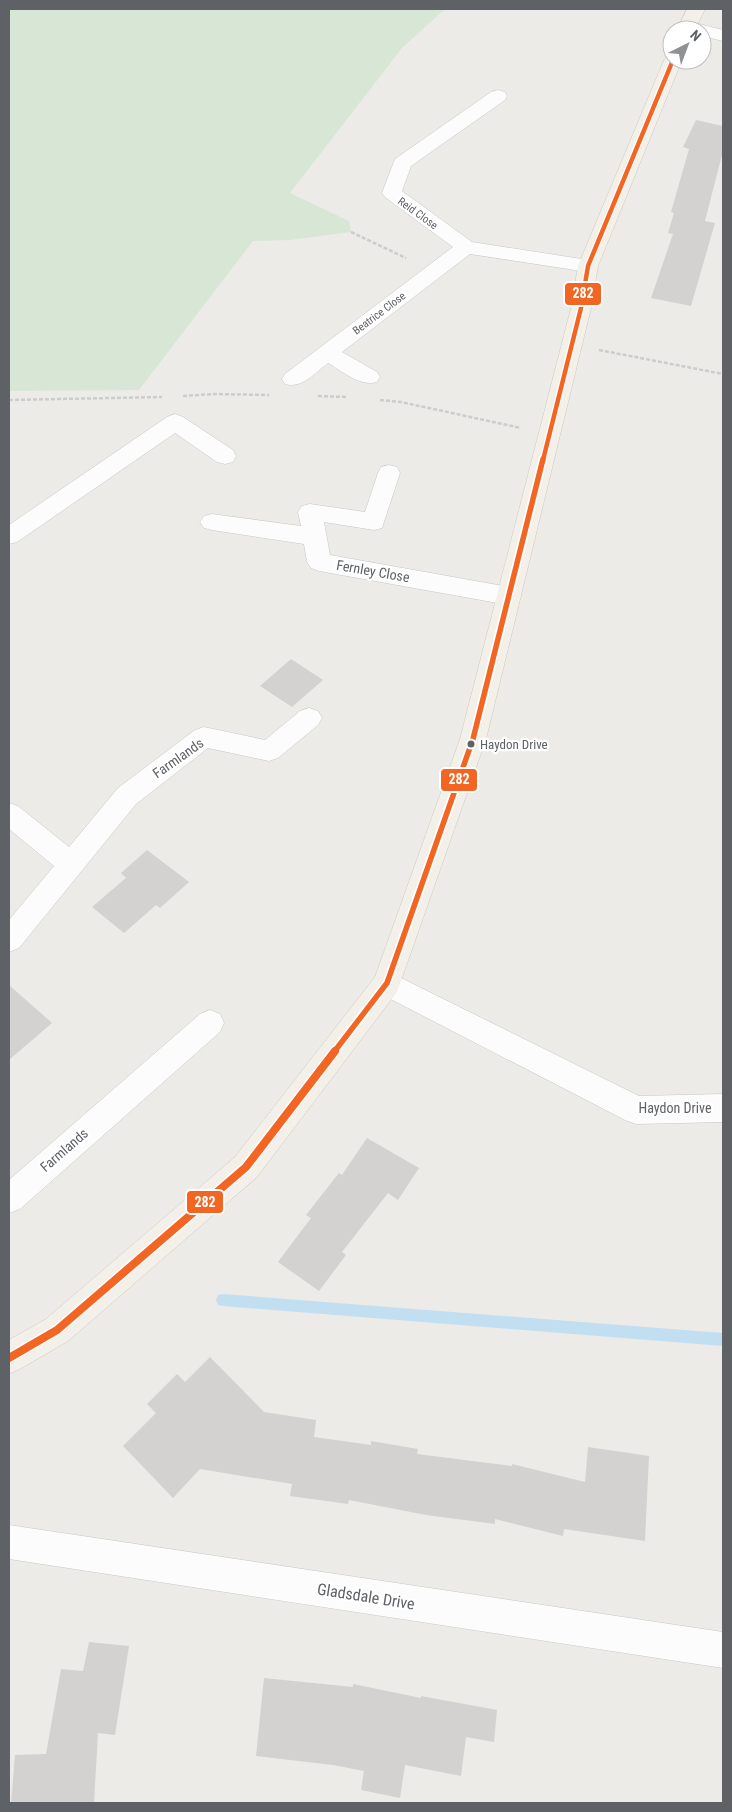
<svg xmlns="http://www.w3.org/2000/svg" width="732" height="1812" viewBox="0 0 732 1812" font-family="'Roboto Condensed',sans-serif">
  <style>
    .green { fill: #d8e7d5 }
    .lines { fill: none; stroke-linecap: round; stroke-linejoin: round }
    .stream { fill: #c1dff1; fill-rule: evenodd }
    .building { fill: #d3d2d1 }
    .minor-casing { stroke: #c7c7c7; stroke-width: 1 }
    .major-casing { stroke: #d1c9b9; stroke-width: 1 }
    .path { stroke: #cacdcb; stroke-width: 2.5; stroke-dasharray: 4 2; stroke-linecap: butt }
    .minor { fill: #fcfcfc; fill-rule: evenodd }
    .major { fill: #f2f0e9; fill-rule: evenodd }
    .bus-1-far2-casing { stroke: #fff; stroke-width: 7 }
    .bus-1-far1-casing { stroke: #fff; stroke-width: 9 }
    .bus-1-casing { stroke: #fff; stroke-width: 11 }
    .bus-1-far2 { stroke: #f26522; stroke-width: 4.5 }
    .bus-1-far1 { stroke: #f26522; stroke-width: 5.5 }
    .bus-1 { stroke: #f26522; stroke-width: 8 }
    .bus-dot { fill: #5e6165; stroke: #fff; stroke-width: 2 }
    .labels { text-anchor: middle; stroke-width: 4.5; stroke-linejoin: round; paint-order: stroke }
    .far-street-label { font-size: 11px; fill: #5e6165; stroke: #fff }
    .bus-label { font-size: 13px; fill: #5e6165; stroke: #fff; text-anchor: start }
    .street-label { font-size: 14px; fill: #5e6165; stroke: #fff }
    .near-street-label { font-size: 16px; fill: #5e6165; stroke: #fff }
    .line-badge { stroke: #fff; stroke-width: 2 }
    .badge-label { font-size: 14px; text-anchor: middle; font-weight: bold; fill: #fff }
  </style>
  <rect width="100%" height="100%" fill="#ecebe8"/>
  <path class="green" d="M 9,9 L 445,9 L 402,48 L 290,193 L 349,221 L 351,232 L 290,240 L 253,241 L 139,390 L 9,391 Z"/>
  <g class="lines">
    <path class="stream" d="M 223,1294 L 723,1333 L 723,1346 L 223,1306 L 218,1305 L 216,1300 L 218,1295 Z"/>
  </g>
  <g class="building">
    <path d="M 696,120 L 723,126 L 723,151 L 705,221 L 715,223 L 691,306 L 651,298 L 673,234 L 668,233 L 674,213 L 671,212 L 689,149 L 683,147 Z"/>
    <path d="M 291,659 L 323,680 L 292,707 L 260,686 Z"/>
    <path d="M 147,850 L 189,882 L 160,908 L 156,905 L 124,933 L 92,907 L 126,878 L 121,873 Z"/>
    <path d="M 9,985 L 52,1023 L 9,1060 Z"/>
    <path d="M 367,1138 L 419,1168 L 398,1200 L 388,1193 L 342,1252 L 346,1255 L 319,1291 L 278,1262 L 311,1218 L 306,1215 L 339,1173 L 342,1175 Z"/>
    <path d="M 210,1357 L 264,1412 L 316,1420 L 314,1437 L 371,1445 L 371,1441 L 418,1449 L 417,1454 L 512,1466 L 512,1464 L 585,1482 L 588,1447 L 649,1456 L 645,1541 L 564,1529 L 563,1536 L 495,1519 L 495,1524 L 426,1515 L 349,1500 L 348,1504 L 290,1496 L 292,1484 L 200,1469 L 173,1498 L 123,1446 L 156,1413 L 147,1404 L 177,1374 L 185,1382 Z"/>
    <path d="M 89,1642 L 129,1646 L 115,1735 L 98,1733 L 94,1803 L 11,1803 L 15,1755 L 46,1754 L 61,1669 L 83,1671 Z"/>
    <path d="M 264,1678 L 353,1687 L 353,1684 L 421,1698 L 421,1696 L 497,1710 L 494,1742 L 466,1737 L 461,1776 L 405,1765 L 400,1798 L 361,1790 L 364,1771 L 333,1765 L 256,1756 Z"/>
  </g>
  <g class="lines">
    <g class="minor-casing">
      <g id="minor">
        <path d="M 688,21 L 723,30 L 723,41 L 702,36 L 702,30 L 682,30 L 679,26 L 682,22 Z"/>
        <path d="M 498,90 L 505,92 L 507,96 L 505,100 L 411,166 L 402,191 L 472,242 L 588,260 L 595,261 L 598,266 L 595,271 L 588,272 L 470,254 L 342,352 L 377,372 L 380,377 L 377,382 C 360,387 342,371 328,363 C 315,373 302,389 285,384 L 282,379 L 285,374 L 453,247 L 385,197 L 382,193 L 395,159 L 491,92 Z"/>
        <path d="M 175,414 L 183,417 L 233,450 L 236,456 L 233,462 L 225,464 L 217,462 L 175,433 L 17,542 L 9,544 L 9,525 L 167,417 Z"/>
        <path d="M 389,465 L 397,467 L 400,473 L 382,528 L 374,530 L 324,522 L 330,555 L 509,587 L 518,590 L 521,596 L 518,602 L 509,605 L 319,571 L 311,568 L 307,562 L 304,544 L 212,530 L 204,528 L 200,522 L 204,516 L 212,514 L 301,526 L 298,512 L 302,506 L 310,504 L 365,512 L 378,473 L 381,467 Z"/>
        <path d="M 309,708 L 318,711 L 322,718 L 318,725 L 278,758 L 269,761 L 208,748 L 136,804 L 19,948 L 9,952 L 9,920 L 54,866 L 9,829 L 9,803 L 18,806 L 69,847 L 118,788 L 195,730 L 204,727 L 265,740 L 300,711 Z"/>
        <path d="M 387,971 L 639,1096 L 723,1094 L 723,1122 L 636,1124 L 625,1120 L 377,992 L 373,983 L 377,974 Z"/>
        <path d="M 210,1010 L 220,1014 L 224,1023 L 220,1032 L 20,1209 L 9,1213 L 9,1180 L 200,1014 Z"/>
        <path d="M 9,1525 L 723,1632 L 723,1668 L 9,1559 Z"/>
      </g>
    </g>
    <g class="major-casing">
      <g id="major">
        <path d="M 687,9 L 705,9 L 695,30 L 677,30 Z"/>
        <path d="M 672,55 L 672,60 L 682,60 L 598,266 L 591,308 L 486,739 L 397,992 L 257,1177 L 68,1341 L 20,1369 L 9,1374 L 9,1340 L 46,1319 L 235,1157 L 375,977 L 460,739 L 571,308 L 578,266 L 664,60 L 667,56 Z"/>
      </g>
    </g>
    <g class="path">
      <path d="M 351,232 L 406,258"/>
      <path d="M 599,350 L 723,374"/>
      <path d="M 183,396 L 213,394 L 269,395"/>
      <path d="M 318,396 L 346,397"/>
      <path d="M 9,400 L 162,397"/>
      <path d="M 380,400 L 401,402 L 521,428"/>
    </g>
    <use href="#minor" class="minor"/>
    <use href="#major" class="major"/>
    <g class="bus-1-far2-casing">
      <path id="bus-1-far2" d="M 543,460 L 581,308 L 588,266 L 673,60"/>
    </g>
    <g class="bus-1-far1-casing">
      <path id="bus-1-far1" d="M 334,1052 L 387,983 L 473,739 L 543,459"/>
    </g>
    <g class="bus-1-casing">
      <path id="bus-1" d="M 9,1358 L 57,1330 L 246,1167 L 335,1051"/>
    </g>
    <use href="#bus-1-far2" class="bus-1-far2"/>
    <use href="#bus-1-far1" class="bus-1-far1"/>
    <use href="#bus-1" class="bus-1"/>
  </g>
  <circle class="bus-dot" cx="471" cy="744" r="4.5"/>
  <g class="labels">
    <g class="far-street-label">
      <text transform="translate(418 213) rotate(36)" y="4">Reid Close</text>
      <text transform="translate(379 313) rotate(-37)" y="4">Beatrice Close</text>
    </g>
    <g class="bus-label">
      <text x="480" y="749">Haydon Drive</text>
    </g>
    <g class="street-label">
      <text transform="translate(373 571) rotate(10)" y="5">Fernley Close</text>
      <text transform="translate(178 758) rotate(-35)" y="5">Farmlands</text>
      <text x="675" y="1113">Haydon Drive</text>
      <text transform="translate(64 1150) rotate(-41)" y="5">Farmlands</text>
    </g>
    <g class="near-street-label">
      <text transform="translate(366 1596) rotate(9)" y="6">Gladsdale Drive</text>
    </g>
  </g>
  <g class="line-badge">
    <rect x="564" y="282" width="38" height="24" rx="5" fill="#f26522"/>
    <rect x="440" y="768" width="38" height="24" rx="5" fill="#f26522"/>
    <rect x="186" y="1190" width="38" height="24" rx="5" fill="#f26522"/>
  </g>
  <g class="badge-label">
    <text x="583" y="298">282</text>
    <text x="459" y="784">282</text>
    <text x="205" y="1207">282</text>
  </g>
  <rect width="732" height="1812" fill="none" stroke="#5e6165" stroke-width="20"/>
  <g transform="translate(687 45) rotate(42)"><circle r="24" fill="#ffffff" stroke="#bfc0c1"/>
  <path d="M0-4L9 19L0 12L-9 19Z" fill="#909193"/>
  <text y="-8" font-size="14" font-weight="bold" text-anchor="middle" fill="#5e6165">N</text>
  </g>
</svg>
